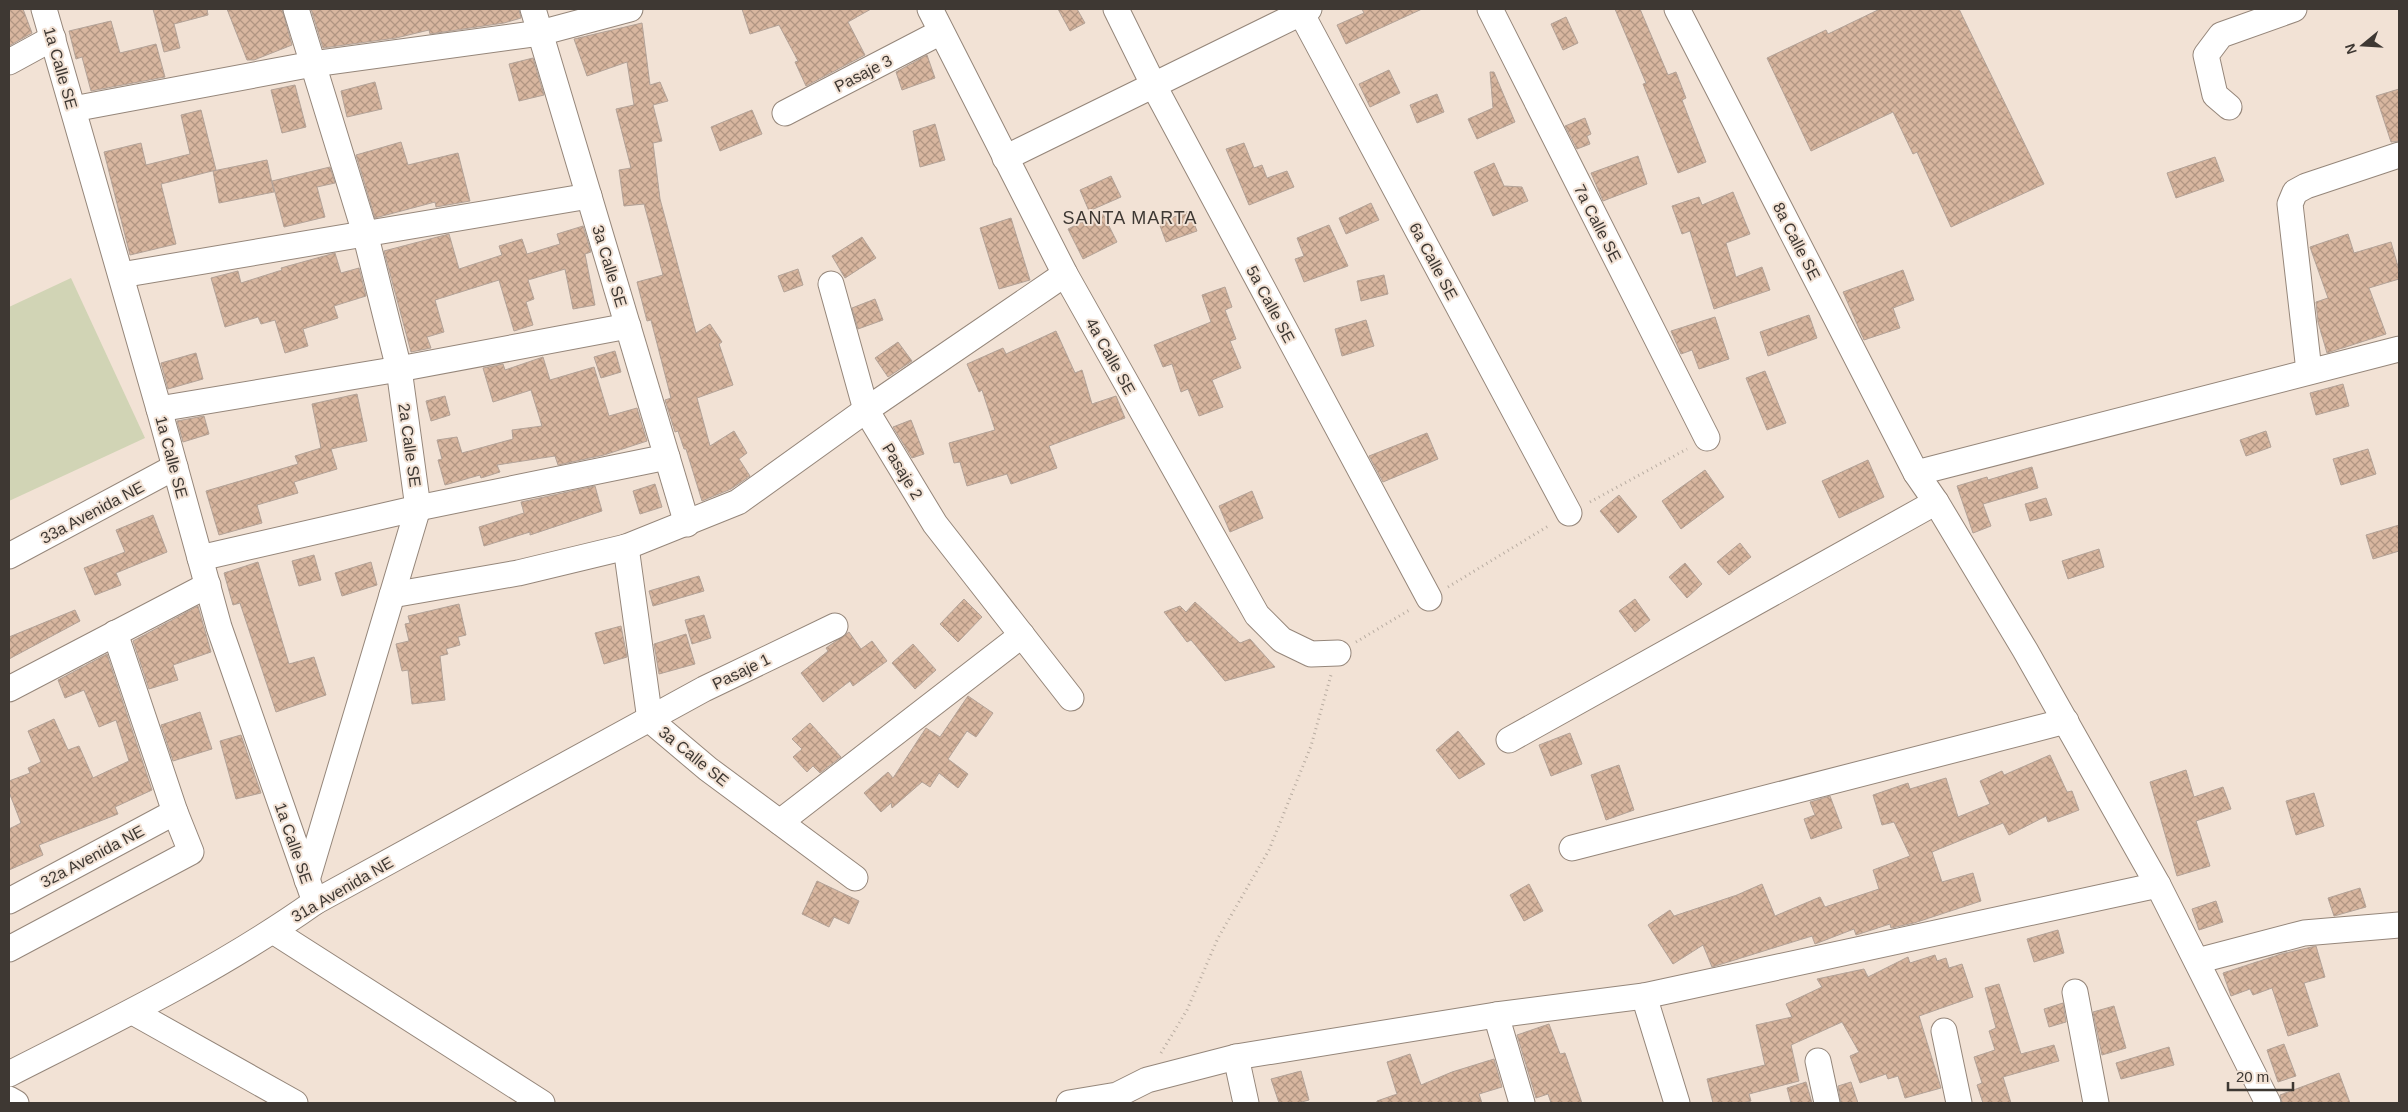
<svg xmlns="http://www.w3.org/2000/svg" width="2408" height="1112" viewBox="0 0 2408 1112" font-family="Helvetica,sans-serif">
  <style>
    .pitch { fill: #d1d4b5 }
    .building { fill: url(#building-cross-hatch); stroke: #b3a297 }
    .lines { fill: none; stroke-linecap: round; stroke-linejoin: round }
    .minor-casing { stroke: #95867a; stroke-width: 27 }
    .path { stroke: #b8aca1; stroke-width: 3; stroke-dasharray: 1 4; stroke-linecap: butt }
    .minor { stroke: #fff; stroke-width: 25 }
    .labels { text-anchor: middle; stroke-width: 4; stroke-linejoin: round; paint-order: stroke }
    .street-label { font-size: 16px; fill: #3e3833; stroke: #f2e2d5 }
    .neighbourhood-label { font-size: 18px; letter-spacing: 1px; fill: #3e3833; stroke: #f2e2d5 }
  </style>
  <defs>
    <pattern id="building-cross-hatch" width="8" height="8" patternUnits="userSpaceOnUse" patternTransform="scale(1.25)"><rect width="8" height="8" fill="#d8b69f"/><path d="M0 0l8 8M0 8l8-8" fill="none" stroke="#b19582"/></pattern>
  </defs>
  <rect width="100%" height="100%" fill="#f2e2d5"/>
  <path class="pitch" d="M 71,278 L 145,438 L 9,501 L 9,307 Z"/>
  <g class="building">
    <path d="M 9,9 L 23,9 L 32,33 L 9,46 Z"/>
    <path d="M 153,9 L 207,9 L 208,15 L 174,24 L 180,48 L 164,52 Z"/>
    <path d="M 227,9 L 282,9 L 292,45 L 254,60 L 247,60 Z"/>
    <path d="M 311,9 L 519,9 L 521,18 L 504,23 L 430,34 L 429,30 L 396,38 L 323,48 Z"/>
    <path d="M 742,9 L 871,9 L 848,22 L 865,55 L 806,86 L 795,62 L 798,61 L 779,25 L 750,34 Z"/>
    <path d="M 1058,9 L 1077,9 L 1085,23 L 1070,31 Z"/>
    <path d="M 1362,9 L 1422,9 L 1346,44 L 1337,25 L 1364,13 Z"/>
    <path d="M 1615,9 L 1640,9 L 1668,75 L 1676,72 L 1686,98 L 1682,100 L 1706,162 L 1678,173 L 1643,84 L 1646,83 Z"/>
    <path d="M 1880,9 L 1959,9 L 2044,184 L 1951,227 L 1917,152 L 1913,154 L 1893,112 L 1811,151 L 1767,58 L 1826,30 L 1828,34 Z"/>
    <path d="M 1566,17 L 1578,43 L 1563,50 L 1551,24 Z"/>
    <path d="M 111,21 L 120,53 L 156,44 L 165,77 L 91,91 L 82,57 L 76,59 L 69,31 Z"/>
    <path d="M 642,23 L 650,85 L 660,82 L 668,101 L 653,105 L 662,141 L 653,143 L 660,199 L 696,333 L 710,324 L 722,342 L 719,344 L 733,385 L 697,398 L 710,446 L 734,431 L 747,453 L 739,459 L 750,476 L 731,489 L 702,501 L 686,449 L 684,449 L 678,431 L 675,432 L 665,400 L 671,398 L 651,320 L 647,321 L 637,282 L 663,275 L 644,204 L 624,206 L 619,170 L 631,168 L 616,109 L 634,105 L 627,62 L 587,76 L 574,39 Z"/>
    <path d="M 927,55 L 935,78 L 902,90 L 896,72 Z"/>
    <path d="M 533,58 L 544,95 L 519,101 L 509,64 Z"/>
    <path d="M 1389,70 L 1400,93 L 1370,107 L 1359,84 Z"/>
    <path d="M 1490,72 L 1494,72 L 1515,122 L 1477,139 L 1468,119 L 1493,108 Z"/>
    <path d="M 375,82 L 382,109 L 347,117 L 341,91 Z"/>
    <path d="M 295,85 L 306,127 L 282,133 L 271,90 Z"/>
    <path d="M 2399,89 L 2399,141 L 2391,142 L 2376,96 Z"/>
    <path d="M 1437,94 L 1444,112 L 1417,123 L 1410,105 Z"/>
    <path d="M 201,110 L 216,170 L 161,184 L 176,244 L 130,255 L 104,152 L 141,143 L 146,165 L 190,154 L 181,115 Z"/>
    <path d="M 752,110 L 762,134 L 720,151 L 711,127 Z"/>
    <path d="M 1585,118 L 1591,134 L 1587,136 L 1590,144 L 1577,149 L 1565,126 Z"/>
    <path d="M 935,124 L 945,160 L 920,167 L 913,131 Z"/>
    <path d="M 401,142 L 408,165 L 458,153 L 470,201 L 436,207 L 435,202 L 375,218 L 356,155 Z"/>
    <path d="M 1244,143 L 1254,168 L 1262,165 L 1267,178 L 1287,171 L 1294,187 L 1249,205 L 1226,149 Z"/>
    <path d="M 1638,156 L 1647,184 L 1603,201 L 1591,173 Z"/>
    <path d="M 2215,157 L 2224,181 L 2176,198 L 2167,173 Z"/>
    <path d="M 267,160 L 274,192 L 219,203 L 213,171 Z"/>
    <path d="M 1494,163 L 1504,186 L 1522,187 L 1528,201 L 1493,216 L 1474,172 Z"/>
    <path d="M 330,167 L 335,183 L 317,187 L 325,217 L 284,227 L 272,181 Z"/>
    <path d="M 1111,176 L 1121,197 L 1089,211 L 1080,190 Z"/>
    <path d="M 1733,192 L 1750,234 L 1726,243 L 1736,277 L 1762,267 L 1770,290 L 1714,309 L 1690,231 L 1682,234 L 1672,206 L 1699,197 L 1702,205 Z"/>
    <path d="M 1371,203 L 1379,220 L 1346,234 L 1339,218 Z"/>
    <path d="M 1189,211 L 1197,231 L 1166,242 L 1159,223 Z"/>
    <path d="M 1102,212 L 1117,242 L 1083,259 L 1068,229 Z"/>
    <path d="M 1011,218 L 1030,280 L 999,289 L 980,228 Z"/>
    <path d="M 1329,225 L 1348,266 L 1304,282 L 1295,259 L 1304,256 L 1297,238 Z"/>
    <path d="M 583,226 L 591,252 L 585,254 L 595,305 L 573,309 L 565,269 L 528,280 L 534,299 L 526,302 L 533,325 L 514,331 L 499,280 L 435,300 L 444,332 L 427,337 L 431,348 L 411,352 L 384,251 L 449,234 L 459,269 L 502,255 L 499,246 L 522,239 L 527,254 L 560,244 L 557,234 Z"/>
    <path d="M 2348,234 L 2354,253 L 2391,242 L 2399,270 L 2399,279 L 2369,288 L 2386,334 L 2327,353 L 2318,322 L 2316,302 L 2328,298 L 2310,247 Z"/>
    <path d="M 862,237 L 876,258 L 845,278 L 832,256 Z"/>
    <path d="M 335,253 L 341,273 L 359,268 L 366,296 L 334,306 L 338,318 L 303,329 L 308,346 L 285,353 L 275,320 L 261,324 L 258,317 L 225,327 L 211,278 L 238,271 L 241,283 L 282,270 L 281,268 Z"/>
    <path d="M 798,269 L 803,285 L 784,292 L 778,276 Z"/>
    <path d="M 1903,270 L 1914,300 L 1893,308 L 1900,328 L 1864,340 L 1843,292 Z"/>
    <path d="M 1384,275 L 1388,294 L 1361,301 L 1357,281 Z"/>
    <path d="M 1225,287 L 1232,307 L 1225,310 L 1236,339 L 1230,341 L 1241,368 L 1212,380 L 1223,407 L 1199,416 L 1188,389 L 1181,392 L 1172,364 L 1163,367 L 1154,345 L 1211,322 L 1202,295 Z"/>
    <path d="M 875,299 L 883,320 L 858,329 L 852,308 Z"/>
    <path d="M 1809,315 L 1817,338 L 1768,356 L 1760,332 Z"/>
    <path d="M 1715,317 L 1729,359 L 1699,369 L 1692,350 L 1681,354 L 1671,331 Z"/>
    <path d="M 1366,320 L 1374,346 L 1342,356 L 1335,329 Z"/>
    <path d="M 1056,331 L 1075,373 L 1082,370 L 1092,404 L 1116,396 L 1125,418 L 1049,446 L 1057,468 L 1011,484 L 1007,474 L 967,486 L 960,462 L 954,463 L 949,443 L 995,430 L 982,390 L 979,392 L 967,364 L 1003,348 L 1006,354 Z"/>
    <path d="M 898,342 L 912,361 L 888,377 L 875,358 Z"/>
    <path d="M 615,351 L 621,372 L 601,378 L 594,357 Z"/>
    <path d="M 196,353 L 203,379 L 168,389 L 161,363 Z"/>
    <path d="M 543,357 L 550,380 L 594,367 L 609,416 L 637,408 L 647,441 L 604,455 L 558,465 L 555,456 L 497,465 L 500,472 L 481,478 L 480,475 L 445,485 L 438,460 L 442,459 L 437,440 L 457,437 L 462,453 L 513,439 L 512,430 L 542,426 L 531,390 L 493,402 L 483,368 L 503,364 L 505,370 Z"/>
    <path d="M 1765,371 L 1786,423 L 1767,430 L 1746,378 Z"/>
    <path d="M 2343,384 L 2349,406 L 2316,415 L 2310,393 Z"/>
    <path d="M 357,394 L 367,441 L 331,449 L 337,469 L 294,482 L 298,493 L 257,505 L 262,523 L 219,535 L 206,491 L 298,464 L 295,456 L 321,448 L 312,404 Z"/>
    <path d="M 445,396 L 450,415 L 431,421 L 426,401 Z"/>
    <path d="M 204,416 L 209,434 L 183,442 L 177,421 Z"/>
    <path d="M 911,420 L 924,454 L 912,458 L 893,427 Z"/>
    <path d="M 2266,431 L 2271,447 L 2246,456 L 2240,440 Z"/>
    <path d="M 1427,433 L 1438,459 L 1383,482 L 1369,456 Z"/>
    <path d="M 2368,449 L 2376,474 L 2341,485 L 2333,459 Z"/>
    <path d="M 1868,460 L 1884,497 L 1839,518 L 1822,481 Z"/>
    <path d="M 2032,467 L 2038,488 L 1983,504 L 1991,526 L 1973,533 L 1957,486 L 1987,477 L 1988,480 Z"/>
    <path d="M 1705,470 L 1724,497 L 1681,529 L 1662,501 Z"/>
    <path d="M 655,484 L 662,507 L 640,514 L 633,491 Z"/>
    <path d="M 595,486 L 602,511 L 530,535 L 530,532 L 484,546 L 479,527 L 524,513 L 521,502 Z"/>
    <path d="M 1252,491 L 1263,518 L 1230,532 L 1219,506 Z"/>
    <path d="M 1619,495 L 1637,517 L 1618,533 L 1600,511 Z"/>
    <path d="M 2046,498 L 2052,515 L 2030,521 L 2025,504 Z"/>
    <path d="M 153,515 L 167,552 L 116,573 L 121,585 L 95,595 L 84,568 L 125,552 L 116,530 Z"/>
    <path d="M 2399,525 L 2399,551 L 2373,559 L 2366,535 Z"/>
    <path d="M 1740,543 L 1751,557 L 1729,575 L 1717,562 Z"/>
    <path d="M 2099,549 L 2104,567 L 2068,579 L 2062,561 Z"/>
    <path d="M 314,555 L 321,580 L 299,586 L 292,561 Z"/>
    <path d="M 258,562 L 289,664 L 314,657 L 326,695 L 276,712 L 240,603 L 233,605 L 224,573 Z"/>
    <path d="M 371,562 L 377,585 L 342,596 L 335,573 Z"/>
    <path d="M 1685,563 L 1702,584 L 1687,598 L 1669,577 Z"/>
    <path d="M 699,576 L 704,591 L 653,606 L 649,591 Z"/>
    <path d="M 964,599 L 982,617 L 958,642 L 940,624 Z"/>
    <path d="M 1635,599 L 1650,620 L 1635,632 L 1619,611 Z"/>
    <path d="M 1195,602 L 1240,643 L 1250,639 L 1275,667 L 1225,681 L 1191,640 L 1187,642 L 1164,612 L 1180,606 L 1186,612 Z"/>
    <path d="M 459,604 L 466,635 L 458,637 L 460,645 L 446,649 L 448,654 L 440,656 L 445,700 L 412,704 L 408,670 L 402,671 L 396,644 L 409,641 L 405,624 L 410,623 L 408,616 Z"/>
    <path d="M 198,606 L 211,652 L 173,665 L 178,680 L 149,689 L 133,641 Z"/>
    <path d="M 75,610 L 80,621 L 9,659 L 9,637 Z"/>
    <path d="M 704,615 L 711,638 L 692,644 L 685,620 Z"/>
    <path d="M 621,626 L 627,657 L 604,664 L 595,633 Z"/>
    <path d="M 849,632 L 861,649 L 872,641 L 887,661 L 853,686 L 850,681 L 823,702 L 801,673 L 828,651 L 826,648 Z"/>
    <path d="M 686,634 L 695,664 L 659,674 L 654,644 Z"/>
    <path d="M 913,644 L 936,670 L 915,689 L 892,663 Z"/>
    <path d="M 107,654 L 152,790 L 115,807 L 118,814 L 39,845 L 43,855 L 9,870 L 9,829 L 21,823 L 9,792 L 9,781 L 30,773 L 28,768 L 41,762 L 28,731 L 54,719 L 68,750 L 79,746 L 93,778 L 129,761 L 116,720 L 99,727 L 84,690 L 65,698 L 58,680 Z"/>
    <path d="M 968,696 L 993,713 L 976,737 L 967,731 L 948,759 L 968,774 L 958,788 L 939,773 L 930,787 L 922,782 L 892,808 L 891,803 L 881,812 L 864,793 L 888,772 L 893,778 L 926,728 L 940,737 Z"/>
    <path d="M 200,712 L 212,749 L 173,761 L 161,725 Z"/>
    <path d="M 810,723 L 841,757 L 820,773 L 813,766 L 807,772 L 793,757 L 802,749 L 792,739 Z"/>
    <path d="M 1458,731 L 1485,764 L 1459,779 L 1436,750 Z"/>
    <path d="M 1570,733 L 1582,764 L 1551,776 L 1539,745 Z"/>
    <path d="M 241,735 L 261,793 L 236,799 L 220,741 Z"/>
    <path d="M 2050,755 L 2067,792 L 2072,791 L 2079,810 L 2048,822 L 2046,816 L 2009,835 L 2003,823 L 1932,852 L 1942,882 L 1973,873 L 1981,901 L 1914,923 L 1891,928 L 1890,924 L 1856,935 L 1854,929 L 1815,944 L 1812,936 L 1712,967 L 1703,945 L 1673,964 L 1648,925 L 1670,910 L 1674,916 L 1737,895 L 1762,884 L 1775,916 L 1820,897 L 1825,907 L 1879,889 L 1873,870 L 1910,856 L 1894,822 L 1882,825 L 1873,795 L 1908,783 L 1910,789 L 1946,778 L 1958,817 L 1990,804 L 1980,781 L 2002,771 L 2004,775 Z"/>
    <path d="M 1619,765 L 1634,810 L 1606,820 L 1591,775 Z"/>
    <path d="M 2186,770 L 2194,797 L 2223,787 L 2231,809 L 2196,821 L 2210,866 L 2177,876 L 2150,782 Z"/>
    <path d="M 2314,793 L 2324,826 L 2296,835 L 2286,801 Z"/>
    <path d="M 1830,796 L 1842,828 L 1811,839 L 1804,819 L 1815,815 L 1810,802 Z"/>
    <path d="M 817,881 L 859,901 L 849,924 L 834,917 L 829,927 L 802,914 Z"/>
    <path d="M 1529,884 L 1543,911 L 1524,921 L 1510,895 Z"/>
    <path d="M 2360,888 L 2366,907 L 2334,916 L 2328,898 Z"/>
    <path d="M 2216,901 L 2223,922 L 2199,930 L 2192,909 Z"/>
    <path d="M 2058,930 L 2064,953 L 2034,962 L 2027,939 Z"/>
    <path d="M 2316,946 L 2325,977 L 2304,983 L 2318,1026 L 2288,1036 L 2272,988 L 2253,995 L 2250,989 L 2231,996 L 2223,973 L 2281,954 Z"/>
    <path d="M 1935,955 L 1937,961 L 1946,958 L 1949,968 L 1962,964 L 1973,997 L 1919,1016 L 1941,1088 L 1905,1098 L 1898,1076 L 1888,1079 L 1886,1074 L 1860,1083 L 1850,1056 L 1859,1052 L 1842,1022 L 1791,1045 L 1799,1081 L 1749,1094 L 1751,1101 L 1742,1103 L 1713,1103 L 1707,1079 L 1765,1065 L 1756,1025 L 1792,1017 L 1786,1004 L 1822,987 L 1817,979 L 1864,969 L 1868,977 L 1908,957 L 1910,963 Z"/>
    <path d="M 1999,984 L 2021,1054 L 2054,1045 L 2059,1061 L 2003,1077 L 2011,1103 L 1983,1103 L 1977,1085 L 1982,1083 L 1974,1057 L 1995,1050 L 1989,1031 L 1996,1028 L 1985,988 Z"/>
    <path d="M 2063,1003 L 2066,1022 L 2049,1027 L 2044,1009 Z"/>
    <path d="M 2114,1006 L 2126,1048 L 2102,1055 L 2093,1012 Z"/>
    <path d="M 1549,1024 L 1560,1054 L 1565,1053 L 1582,1103 L 1551,1103 L 1548,1094 L 1536,1098 L 1517,1035 Z"/>
    <path d="M 2284,1044 L 2296,1076 L 2278,1082 L 2267,1050 Z"/>
    <path d="M 2169,1047 L 2174,1065 L 2121,1079 L 2116,1063 Z"/>
    <path d="M 1410,1054 L 1421,1085 L 1452,1072 L 1494,1059 L 1502,1087 L 1479,1094 L 1482,1103 L 1377,1103 L 1377,1101 L 1397,1094 L 1387,1062 Z"/>
    <path d="M 1301,1071 L 1309,1100 L 1298,1103 L 1279,1103 L 1271,1079 Z"/>
    <path d="M 2339,1073 L 2350,1103 L 2282,1103 L 2280,1095 Z"/>
    <path d="M 1806,1082 L 1812,1103 L 1791,1103 L 1787,1088 Z"/>
    <path d="M 1851,1082 L 1858,1103 L 1841,1103 L 1838,1086 Z"/>
  </g>
  <g class="lines">
    <g class="minor-casing">
      <g id="minor">
        <path d="M 44,9 L 159,409 L 219,627 L 315,902"/>
        <path d="M 296,9 L 365,233 L 399,369 L 418,508 L 307,880"/>
        <path d="M 533,9 L 687,524"/>
        <path d="M 930,9 L 1065,274 L 1257,615 L 1282,640 L 1311,654 L 1338,653"/>
        <path d="M 1116,9 L 1154,86 L 1429,598"/>
        <path d="M 1299,9 L 1569,513"/>
        <path d="M 1490,9 L 1707,438"/>
        <path d="M 1677,9 L 1916,473 L 1936,502 L 2025,650 L 2158,885 L 2268,1103"/>
        <path d="M 9,62 L 53,38"/>
        <path d="M 2229,107 L 2215,95 L 2206,55 L 2221,35 L 2294,9"/>
        <path d="M 73,109 L 313,64 L 540,33 L 630,9"/>
        <path d="M 785,113 L 941,32"/>
        <path d="M 1005,158 L 1309,9"/>
        <path d="M 121,275 L 589,196"/>
        <path d="M 831,284 L 866,410 L 935,524 L 1071,698"/>
        <path d="M 2309,371 L 2290,204 L 2295,192 L 2306,186 L 2399,155"/>
        <path d="M 159,409 L 399,369 L 628,326"/>
        <path d="M 1916,473 L 2399,349"/>
        <path d="M 626,547 L 650,720 L 708,769 L 855,878"/>
        <path d="M 9,556 L 175,467"/>
        <path d="M 200,558 L 418,508 L 667,457"/>
        <path d="M 392,595 L 518,573 L 626,547 L 738,502 L 866,410 L 1065,274"/>
        <path d="M 9,689 L 208,585"/>
        <path d="M 1509,740 L 1936,502"/>
        <path d="M 780,822 L 1022,635"/>
        <path d="M 1572,848 L 2066,721"/>
        <path d="M 9,901 L 175,812"/>
        <path d="M 273,931 L 542,1103"/>
        <path d="M 9,949 L 191,852 L 175,812 L 115,633"/>
        <path d="M 2197,961 L 2304,933 L 2399,925"/>
        <path d="M 2075,992 L 2096,1103"/>
        <path d="M 1644,996 L 1677,1103"/>
        <path d="M 133,1012 L 295,1103"/>
        <path d="M 1496,1015 L 1522,1103"/>
        <path d="M 1944,1031 L 1959,1103"/>
        <path d="M 1236,1057 L 1246,1103"/>
        <path d="M 1818,1061 L 1827,1103"/>
        <path d="M 9,1074 C 113,1021 219,970 315,902 L 704,689 L 835,626"/>
        <path d="M 9,1099 L 16,1103"/>
        <path d="M 1069,1103 L 1117,1095 L 1147,1080 L 1236,1057 L 1496,1015 L 1644,996 L 2158,885"/>
      </g>
    </g>
    <g class="path">
      <path d="M 1590,502 L 1687,449"/>
      <path d="M 1448,587 L 1550,525"/>
      <path d="M 1356,642 L 1411,609"/>
      <path d="M 1161,1053 L 1187,1010 L 1218,938 L 1269,850 L 1311,746 L 1331,675"/>
    </g>
    <use href="#minor" class="minor"/>
  </g>
  <g class="labels">
    <g class="street-label">
      <text transform="translate(61 68) rotate(74)" y="6">1a Calle SE</text>
      <text transform="translate(863 73) rotate(-27)" y="6">Pasaje 3</text>
      <text transform="translate(1598 223) rotate(63)" y="6">7a Calle SE</text>
      <text transform="translate(1797 241) rotate(63)" y="6">8a Calle SE</text>
      <text transform="translate(1434 261) rotate(62)" y="6">6a Calle SE</text>
      <text transform="translate(610 266) rotate(73)" y="6">3a Calle SE</text>
      <text transform="translate(1271 304) rotate(62)" y="6">5a Calle SE</text>
      <text transform="translate(1111 356) rotate(61)" y="6">4a Calle SE</text>
      <text transform="translate(410 445) rotate(82)" y="6">2a Calle SE</text>
      <text transform="translate(172 457) rotate(75)" y="6">1a Calle SE</text>
      <text transform="translate(903 471) rotate(59)" y="6">Pasaje 2</text>
      <text transform="translate(92 512) rotate(-28)" y="6">33a Avenida NE</text>
      <text transform="translate(741 671) rotate(-26)" y="6">Pasaje 1</text>
      <text transform="translate(694 756) rotate(39)" y="6">3a Calle SE</text>
      <text transform="translate(294 843) rotate(71)" y="6">1a Calle SE</text>
      <text transform="translate(92 856) rotate(-28)" y="6">32a Avenida NE</text>
      <text transform="translate(342 889) rotate(-30)" y="6">31a Avenida NE</text>
    </g>
    <g class="neighbourhood-label">
      <text x="1130" y="224">SANTA MARTA</text>
    </g>
  </g>
  <rect width="2408" height="1112" fill="none" stroke="#3e3833" stroke-width="20"/>
  <g transform="translate(2363 45) rotate(252)" stroke="#f2e2d5" stroke-width="4" paint-order="stroke">
  <path d="M0-4L9 19L0 12L-9 19Z" fill="#3e3833"/>
  <text y="-8" font-size="14" font-weight="bold" text-anchor="middle" fill="#3e3833">N</text>
  </g>
  <path d="M2228 1082v8h65v-8" fill="none" stroke="#3e3833" stroke-width="2.5"/>
  <text x="2236" y="1082" font-size="15" fill="#3e3833" stroke="#f2e2d5" stroke-width="4" paint-order="stroke">20 m</text>
</svg>
